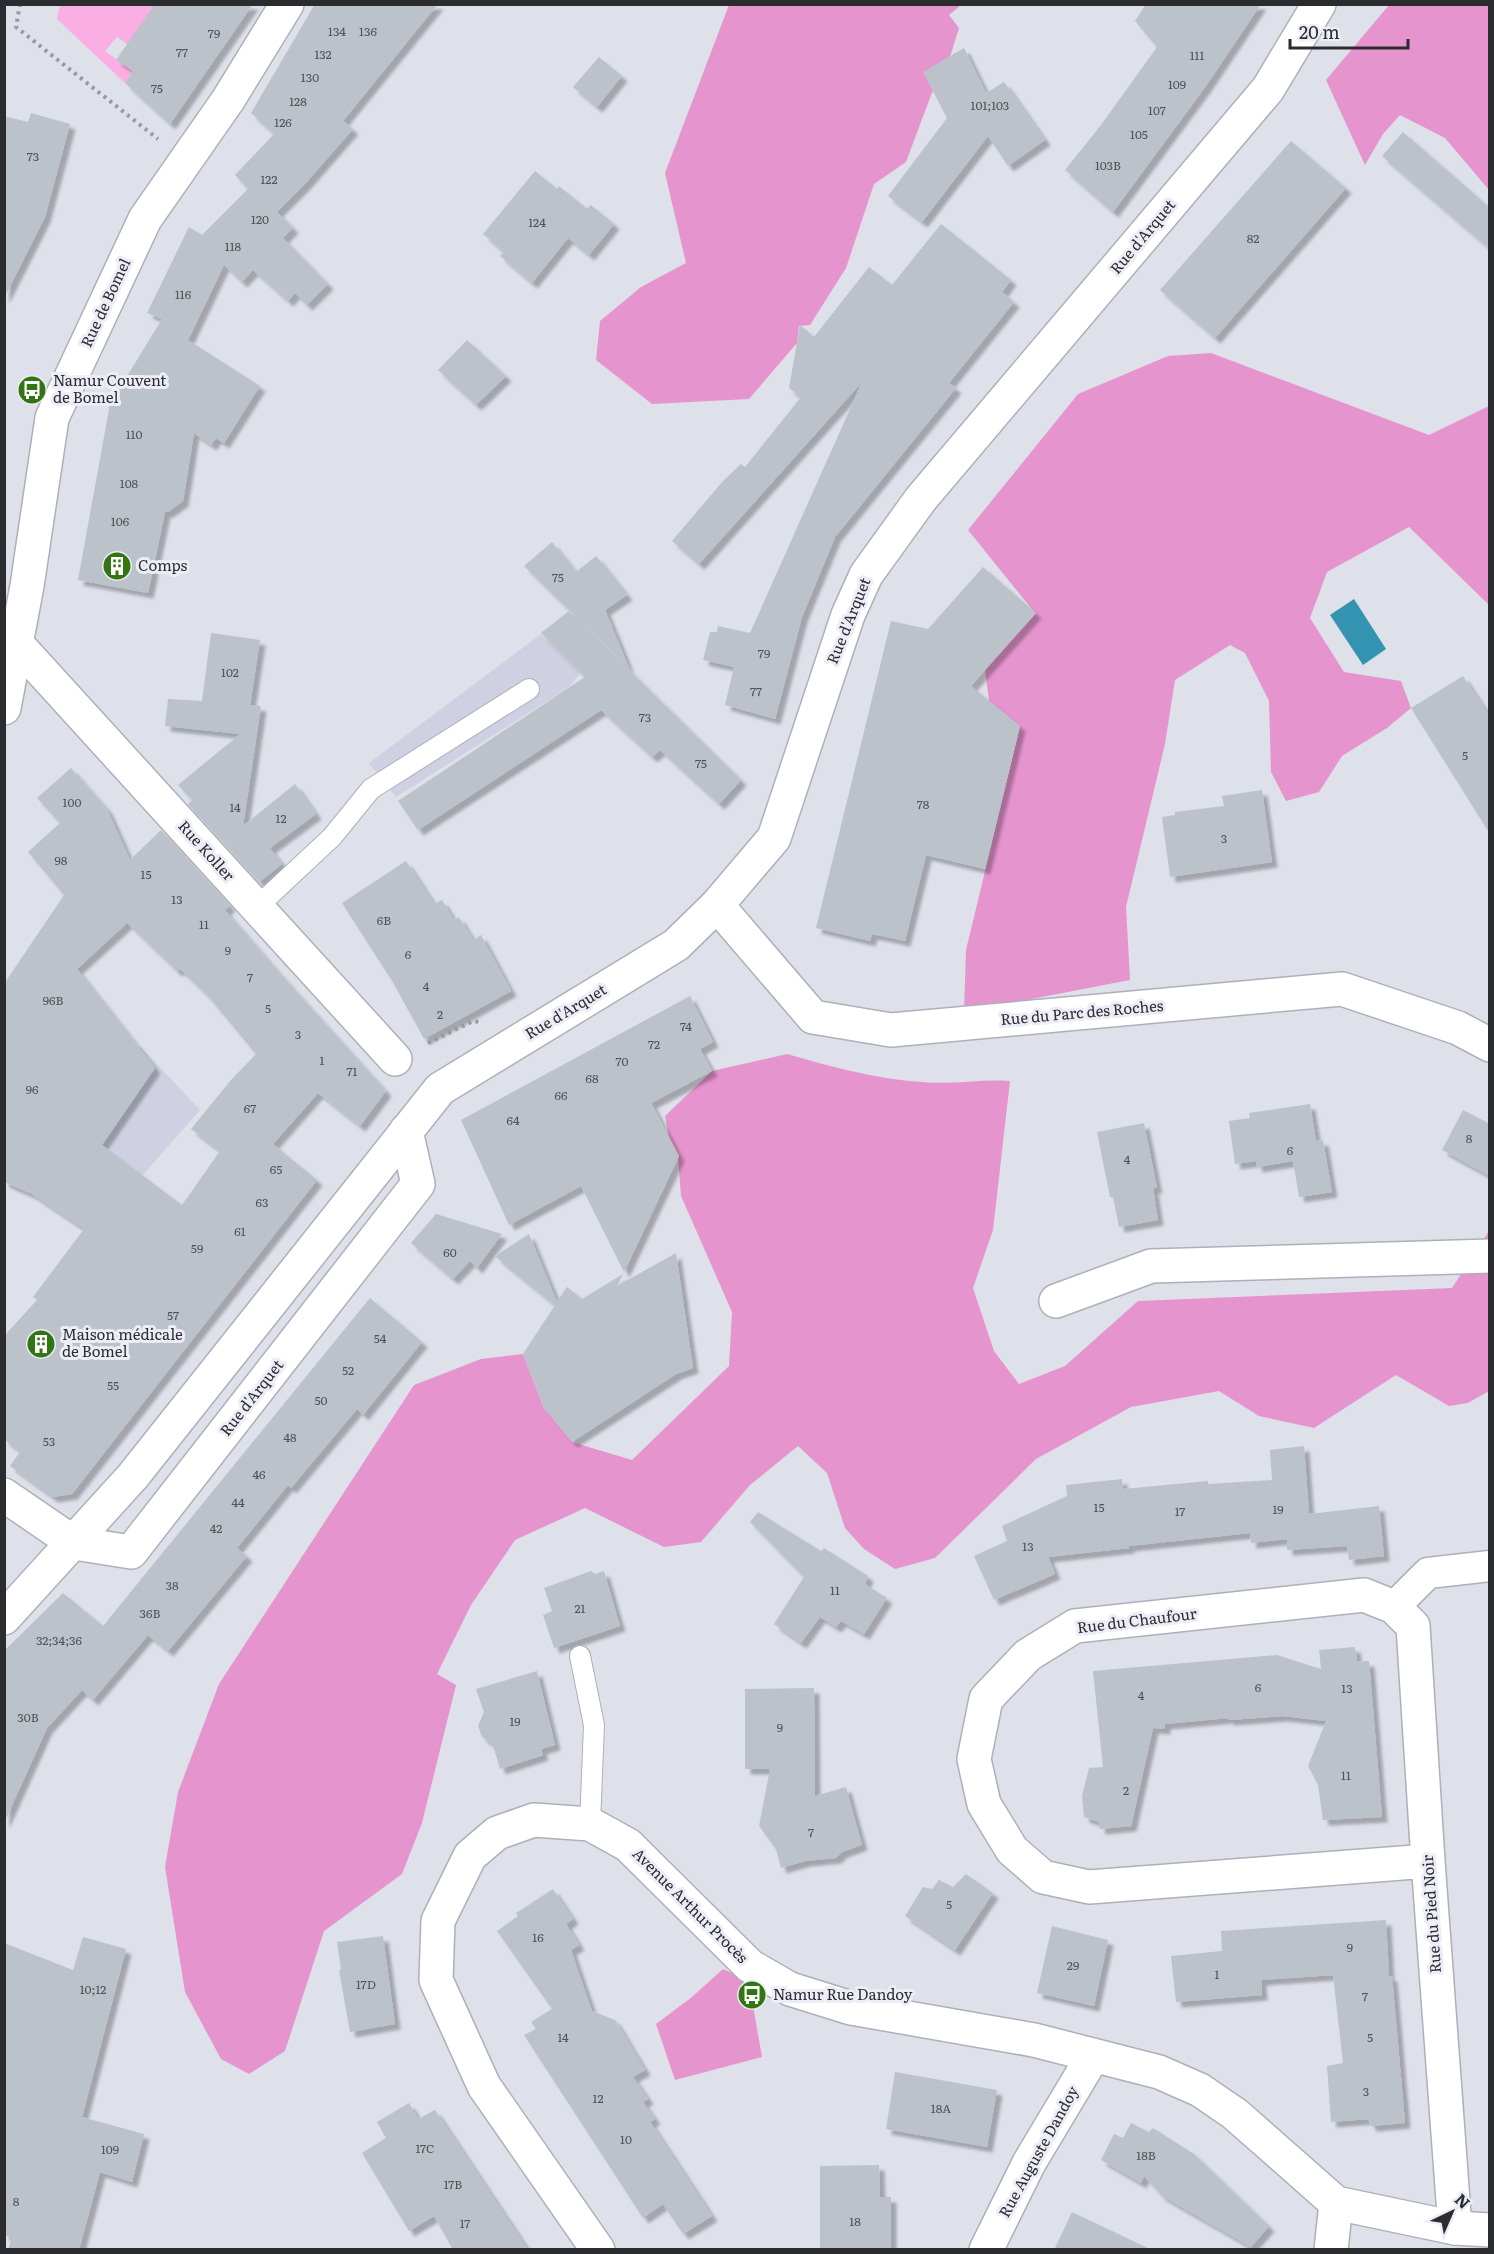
<svg xmlns="http://www.w3.org/2000/svg" width="1494" height="2254" viewBox="0 0 1494 2254" font-family="Literata,serif">
  <style>
    .built { fill: #cfd1e2 }
    .green { fill: #faaee4 }
    .forest { fill: #e694ce }
    .water { fill: #3593b2 }
    .building { fill: #bbc2ca; fill-rule: evenodd; filter: url(#shadow) }
    .lines { fill: none; stroke-linecap: round; stroke-linejoin: round }
    .service-casing { stroke: #aeb0b9; stroke-width: 22 }
    .pedestrian-casing { stroke: #aeb0b9; stroke-width: 33 }
    .minor-casing { stroke: #aeb0b9; stroke-width: 36 }
    .tertiary-casing { stroke: #aeb0b9; stroke-width: 36 }
    .path { stroke: #9799a0; stroke-width: 4; stroke-dasharray: 3 4.5; stroke-linecap: butt }
    .service { stroke: #fff; stroke-width: 20 }
    .pedestrian { stroke: #fff; stroke-width: 30 }
    .minor { stroke: #fff; stroke-width: 33 }
    .tertiary { stroke: #fff; stroke-width: 33 }
    .labels { text-anchor: middle; stroke-width: 6; stroke-linejoin: round; paint-order: stroke }
    .number-label { font-size: 12px; fill: #4f5256 }
    .street-label { font-size: 15px; fill: #2b2c2f; stroke: #ecedf7 }
    .poi-label { font-size: 15px; fill: #2b2c2f; stroke: #ecedf7; text-anchor: start }
  </style>
  <defs>
    <filter id="shadow"><feDropShadow dx="5.5" dy="5.5" stdDeviation="1.5" flood-color="#0004"/></filter>
  </defs>
  <rect width="100%" height="100%" fill="#dee0ea"/>
  <g class="built">
    <path d="M 541,634 L 580,673 L 568,688 L 396,797 L 369,763 Z"/>
    <path d="M 140,1046 L 200,1110 L 90,1235 L 37,1193 Z"/>
  </g>
  <path class="green" d="M 155,4 L 151,10 L 144,56 L 117,37 L 105,51 L 133,71 L 125,83 L 57,19 L 60,5 Z"/>
  <g class="forest">
    <path d="M 729,5 L 961,5 L 949,15 L 959,28 L 950,57 L 933,90 L 906,162 L 874,184 L 846,268 L 810,325 L 799,326 L 797,343 L 749,399 L 652,404 L 596,360 L 600,321 L 641,287 L 686,263 L 665,173 Z"/>
    <path d="M 1389,5 L 1489,5 L 1489,190 L 1445,138 L 1400,115 L 1383,134 L 1365,165 L 1326,80 Z"/>
    <path d="M 1211,353 L 1429,435 L 1489,406 L 1489,605 L 1409,527 L 1327,572 L 1310,618 L 1344,672 L 1401,681 L 1411,708 L 1387,728 L 1342,756 L 1319,792 L 1286,801 L 1271,772 L 1269,701 L 1245,653 L 1230,645 L 1175,680 L 1165,744 L 1126,907 L 1130,980 L 964,1012 L 966,950 L 1020,726 L 989,701 L 985,670 L 1035,613 L 968,530 L 1078,394 L 1168,356 Z"/>
    <path d="M 787,1054 C 832,1067 876,1079 922,1082 C 951,1085 981,1079 1010,1081 L 993,1230 L 973,1288 L 994,1351 L 1019,1384 L 1065,1366 L 1138,1301 L 1452,1288 L 1489,1231 L 1489,1391 L 1468,1403 L 1449,1406 L 1396,1375 L 1314,1428 L 1259,1416 L 1219,1391 L 1131,1407 L 1036,1459 L 935,1558 L 895,1569 L 864,1549 L 845,1528 L 827,1473 L 798,1446 L 750,1485 L 701,1542 L 664,1547 L 585,1508 L 515,1540 L 471,1605 L 437,1674 L 456,1685 L 422,1823 L 402,1874 L 324,1931 L 285,2051 L 249,2074 L 221,2059 L 185,1992 L 165,1867 L 178,1792 L 219,1684 L 414,1385 L 481,1359 L 523,1354 L 544,1408 L 572,1442 L 632,1460 L 729,1366 L 732,1312 L 681,1196 L 678,1157 L 669,1137 L 665,1116 L 712,1071 Z"/>
    <path d="M 723,1969 L 743,1978 L 753,2006 L 762,2057 L 675,2080 L 656,2024 L 692,1997 Z"/>
  </g>
  <path class="water" d="M 1354,599 L 1386,649 L 1363,665 L 1330,615 Z"/>
  <g class="building">
    <path d="M 155,4 L 253,4 L 170,124 L 125,83 L 133,71 L 116,60 Z"/>
    <path d="M 315,4 L 438,4 L 343,121 L 353,129 L 304,185 L 277,212 L 293,228 L 283,238 L 328,284 L 307,305 L 295,293 L 288,301 L 253,270 L 242,282 L 224,265 L 188,340 L 260,386 L 224,443 L 216,438 L 211,445 L 194,433 L 183,501 L 168,512 L 165,512 L 148,593 L 78,580 L 110,404 L 162,319 L 147,313 L 189,227 L 202,235 L 248,189 L 235,175 L 274,134 L 251,113 Z"/>
    <path d="M 1146,4 L 1261,4 L 1206,86 L 1113,212 L 1065,170 L 1101,125 L 1157,47 L 1135,21 Z"/>
    <path d="M 964,48 L 986,93 L 1004,82 L 1045,140 L 1008,166 L 988,136 L 922,222 L 888,196 L 947,118 L 923,72 Z"/>
    <path d="M 599,57 L 622,76 L 597,107 L 573,87 Z"/>
    <path d="M 31,113 L 70,124 L 45,217 L 4,298 L 4,116 L 28,122 Z"/>
    <path d="M 1403,132 L 1490,208 L 1490,249 L 1382,156 Z"/>
    <path d="M 1291,141 L 1346,188 L 1215,338 L 1160,290 Z"/>
    <path d="M 535,171 L 557,189 L 559,186 L 587,209 L 591,205 L 614,224 L 589,255 L 568,238 L 532,283 L 500,256 L 504,252 L 483,234 Z"/>
    <path d="M 941,224 L 1011,280 L 1002,292 L 1014,302 L 949,383 L 956,388 L 835,537 L 802,617 L 775,719 L 725,705 L 734,667 L 703,660 L 710,632 L 717,632 L 718,626 L 750,633 L 862,382 L 699,564 L 672,541 L 723,481 L 741,464 L 745,467 L 801,397 L 789,388 L 800,325 L 814,337 L 869,267 L 892,285 Z"/>
    <path d="M 467,340 L 506,376 L 476,405 L 438,370 Z"/>
    <path d="M 552,542 L 576,572 L 596,556 L 627,595 L 605,610 L 629,668 L 524,566 Z"/>
    <path d="M 983,567 L 1036,613 L 971,686 L 1020,726 L 985,869 L 926,855 L 905,941 L 872,934 L 870,941 L 816,928 L 891,621 L 928,629 Z"/>
    <path d="M 569,611 L 741,780 L 719,804 L 660,750 L 652,757 L 601,710 L 418,830 L 398,801 L 585,677 L 541,633 Z"/>
    <path d="M 211,633 L 260,640 L 250,705 L 261,706 L 243,826 L 295,784 L 316,814 L 270,848 L 282,864 L 259,882 L 188,804 L 192,800 L 178,785 L 240,734 L 165,726 L 168,699 L 202,701 Z"/>
    <path d="M 1463,676 L 1490,717 L 1490,834 L 1411,708 Z"/>
    <path d="M 71,768 L 107,809 L 130,860 L 161,830 L 230,906 L 225,910 L 281,975 L 386,1091 L 360,1126 L 318,1093 L 273,1144 L 317,1180 L 72,1494 L 53,1497 L 10,1466 L 20,1452 L 4,1439 L 4,1336 L 37,1300 L 33,1297 L 84,1229 L 32,1194 L 4,1182 L 4,984 L 64,895 L 28,852 L 60,823 L 37,798 ZM 127,923 L 177,971 L 180,969 L 207,995 L 256,1054 L 231,1080 L 191,1129 L 220,1151 L 182,1205 L 102,1145 L 155,1068 L 77,969 Z"/>
    <path d="M 1262,790 L 1272,862 L 1170,877 L 1162,817 L 1175,815 L 1175,812 L 1224,806 L 1222,796 Z"/>
    <path d="M 406,861 L 434,904 L 442,900 L 454,920 L 459,917 L 473,940 L 481,935 L 511,991 L 424,1039 L 394,984 L 342,903 Z"/>
    <path d="M 690,996 L 713,1042 L 700,1049 L 712,1071 L 651,1103 L 679,1156 L 624,1272 L 581,1186 L 509,1225 L 461,1120 Z"/>
    <path d="M 1310,1104 L 1316,1141 L 1323,1140 L 1332,1192 L 1299,1197 L 1293,1161 L 1257,1167 L 1256,1161 L 1235,1164 L 1229,1121 L 1250,1118 L 1249,1113 Z"/>
    <path d="M 1463,1110 L 1490,1124 L 1490,1176 L 1442,1150 Z"/>
    <path d="M 1144,1123 L 1157,1188 L 1153,1188 L 1158,1220 L 1119,1227 L 1113,1197 L 1110,1197 L 1097,1132 Z"/>
    <path d="M 436,1214 L 502,1234 L 477,1268 L 470,1261 L 453,1279 L 411,1243 Z"/>
    <path d="M 529,1234 L 557,1302 L 567,1287 L 582,1299 L 623,1274 L 617,1286 L 676,1253 L 693,1368 L 676,1374 L 572,1442 L 544,1408 L 523,1354 L 555,1305 L 495,1256 Z"/>
    <path d="M 370,1298 L 422,1342 L 363,1415 L 357,1409 L 291,1488 L 288,1485 L 237,1548 L 247,1556 L 168,1651 L 148,1635 L 93,1700 L 82,1690 L 47,1728 L 4,1823 L 4,1651 L 63,1593 L 103,1626 Z"/>
    <path d="M 1304,1446 L 1309,1514 L 1379,1506 L 1384,1556 L 1349,1560 L 1347,1546 L 1287,1550 L 1287,1539 L 1251,1543 L 1250,1533 L 1129,1546 L 1129,1548 L 1048,1557 L 1055,1574 L 994,1600 L 974,1556 L 1007,1541 L 1002,1526 L 1067,1496 L 1066,1485 L 1122,1479 L 1123,1489 L 1208,1481 L 1208,1484 L 1272,1480 L 1270,1450 Z"/>
    <path d="M 758,1512 L 821,1551 L 824,1548 L 868,1576 L 865,1584 L 887,1598 L 864,1634 L 841,1621 L 836,1627 L 820,1617 L 801,1643 L 774,1624 L 804,1577 L 750,1522 Z"/>
    <path d="M 591,1571 L 595,1574 L 604,1571 L 620,1626 L 554,1648 L 543,1615 L 552,1611 L 544,1588 Z"/>
    <path d="M 1355,1647 L 1357,1662 L 1369,1661 L 1382,1817 L 1323,1820 L 1318,1785 L 1308,1766 L 1326,1721 L 1282,1716 L 1229,1720 L 1228,1718 L 1165,1724 L 1165,1729 L 1153,1728 L 1131,1826 L 1100,1829 L 1099,1822 L 1084,1817 L 1082,1796 L 1089,1768 L 1103,1767 L 1093,1671 L 1277,1655 L 1321,1669 L 1319,1650 Z"/>
    <path d="M 537,1671 L 555,1745 L 541,1749 L 543,1755 L 500,1769 L 493,1745 L 482,1737 L 478,1726 L 484,1712 L 476,1689 Z"/>
    <path d="M 814,1688 L 815,1796 L 846,1787 L 862,1845 L 842,1852 L 836,1858 L 805,1861 L 781,1868 L 776,1849 L 759,1826 L 770,1769 L 745,1769 L 745,1689 Z"/>
    <path d="M 966,1874 L 993,1893 L 955,1950 L 905,1916 L 923,1887 L 932,1889 L 939,1880 L 953,1887 Z"/>
    <path d="M 553,1889 L 573,1919 L 566,1924 L 579,1945 L 571,1950 L 592,2011 L 615,2020 L 645,2070 L 633,2077 L 648,2099 L 643,2102 L 655,2119 L 650,2122 L 712,2216 L 683,2234 L 663,2204 L 643,2218 L 524,2035 L 536,2029 L 531,2022 L 552,2009 L 497,1931 L 518,1916 L 516,1913 Z"/>
    <path d="M 1386,1920 L 1389,1976 L 1392,1976 L 1405,2123 L 1371,2126 L 1368,2119 L 1331,2122 L 1327,2066 L 1343,2063 L 1333,1975 L 1261,1980 L 1262,1995 L 1176,2002 L 1171,1956 L 1222,1951 L 1221,1931 Z"/>
    <path d="M 1052,1926 L 1108,1940 L 1094,2006 L 1037,1993 Z"/>
    <path d="M 383,1936 L 395,2024 L 350,2032 L 339,1970 L 341,1970 L 337,1942 Z"/>
    <path d="M 83,1937 L 126,1949 L 82,2117 L 144,2134 L 132,2182 L 100,2172 L 79,2250 L 8,2250 L 12,2237 L 4,2235 L 4,1943 L 73,1970 Z"/>
    <path d="M 895,2072 L 997,2090 L 987,2147 L 886,2129 Z"/>
    <path d="M 409,2103 L 418,2119 L 435,2110 L 528,2250 L 453,2250 L 434,2216 L 409,2231 L 362,2153 L 386,2138 L 377,2122 Z"/>
    <path d="M 1131,2123 L 1149,2132 L 1153,2128 L 1194,2154 L 1269,2226 L 1251,2247 L 1162,2196 L 1144,2176 L 1141,2183 L 1101,2160 L 1114,2134 L 1123,2138 Z"/>
    <path d="M 879,2165 L 880,2197 L 891,2197 L 891,2250 L 820,2249 L 820,2166 Z"/>
    <path d="M 1072,2212 L 1152,2250 L 1054,2250 Z"/>
  </g>
  <g class="lines">
    <g class="service-casing">
      <g id="service">
        <path d="M 257,907 L 332,837 L 371,789 L 529,689"/>
        <path d="M 580,1656 L 594,1725 L 590,1824"/>
      </g>
    </g>
    <g class="pedestrian-casing">
      <path id="pedestrian" d="M 1394,1607 L 1428,1573 L 1490,1566"/>
    </g>
    <g class="minor-casing">
      <g id="minor">
        <path d="M 17,644 L 395,1059"/>
        <path d="M 717,905 L 813,1017 L 891,1030 L 1342,989 L 1458,1028 L 1490,1045"/>
        <path d="M 1056,1301 L 1151,1266 L 1490,1256"/>
        <path d="M 4,1495 L 74,1543 L 131,1552 L 418,1184 L 406,1131"/>
        <path d="M 1428,1861 L 1089,1887 L 1043,1877 L 1012,1850 L 984,1804 L 974,1759 L 986,1699 L 1028,1655 L 1075,1626 L 1364,1595 L 1394,1607 L 1413,1626 L 1428,1861 L 1455,2228"/>
        <path d="M 598,2250 L 484,2086 L 436,1980 L 438,1921 L 470,1856 L 497,1833 L 534,1820 L 590,1824 L 628,1845 L 750,1966 L 790,1989 L 851,2008 L 1034,2040 L 1159,2072 L 1200,2090 L 1235,2114 L 1336,2203 L 1455,2228 L 1490,2230"/>
        <path d="M 986,2250 L 1029,2163 L 1093,2056"/>
        <path d="M 1331,2250 L 1336,2203"/>
      </g>
    </g>
    <g class="tertiary-casing">
      <g id="tertiary">
        <path d="M 4,708 L 27,586 L 52,418 L 145,219 L 228,100 L 287,4"/>
        <path d="M 4,1618 L 133,1476 L 440,1089 L 676,945 L 717,905 L 774,838 L 848,615 L 866,575 L 920,500 L 1268,89 L 1319,4"/>
      </g>
    </g>
    <g class="path">
      <path d="M 20,4 L 16,27 L 158,139"/>
      <path d="M 428,1043 L 473,1021 L 479,1022"/>
    </g>
    <use href="#service" class="service"/>
    <use href="#pedestrian" class="pedestrian"/>
    <use href="#minor" class="minor"/>
    <use href="#tertiary" class="tertiary"/>
  </g>
  <defs>
    <g id="bus-disc" transform="scale(1.5)"><circle r="9.5" fill="#327513" stroke="#ecedf7"/><path d="M-5-6H5V4H4V6H2V4H-2V6H-4V4H-5ZM-3.5-4V0h7V-4ZM-3.5 1.2v1.5H-2V1.2ZM2 1.2v1.5H3.5V1.2Z" fill="#fff"/></g>
    <g id="building-disc" transform="scale(1.5)"><circle r="9.5" fill="#327513" stroke="#ecedf7"/><path d="M-4-6H4V6H1V3H-1V6H-4ZM-2.5-4.3h1.7v1.8h-1.7ZM.8-4.3h1.7v1.8H.8ZM-2.5-1h1.7V.8h-1.7ZM.8-1h1.7V.8H.8Z" fill="#fff"/></g>
  </defs>
  <g fill-rule="evenodd">
    <use href="#bus-disc" x="32" y="390"/>
    <use href="#building-disc" x="117" y="566"/>
    <use href="#building-disc" x="41" y="1344"/>
    <use href="#bus-disc" x="752" y="1995"/>
  </g>
  <g class="labels">
    <g class="number-label">
      <text x="337" y="36">134</text>
      <text x="368" y="36">136</text>
      <text x="214" y="38">79</text>
      <text x="182" y="57">77</text>
      <text x="323" y="59">132</text>
      <text x="1197" y="60">111</text>
      <text x="310" y="82">130</text>
      <text x="1177" y="89">109</text>
      <text x="157" y="93">75</text>
      <text x="298" y="106">128</text>
      <text x="990" y="110">101;103</text>
      <text x="1157" y="115">107</text>
      <text x="283" y="127">126</text>
      <text x="1139" y="139">105</text>
      <text x="33" y="161">73</text>
      <text x="1108" y="170">103B</text>
      <text x="269" y="184">122</text>
      <text x="260" y="224">120</text>
      <text x="537" y="227">124</text>
      <text x="1253" y="243">82</text>
      <text x="233" y="251">118</text>
      <text x="183" y="299">116</text>
      <text x="134" y="439">110</text>
      <text x="129" y="488">108</text>
      <text x="120" y="526">106</text>
      <text x="558" y="582">75</text>
      <text x="764" y="658">79</text>
      <text x="230" y="677">102</text>
      <text x="756" y="696">77</text>
      <text x="645" y="722">73</text>
      <text x="1465" y="760">5</text>
      <text x="701" y="768">75</text>
      <text x="72" y="807">100</text>
      <text x="923" y="809">78</text>
      <text x="235" y="812">14</text>
      <text x="281" y="823">12</text>
      <text x="1224" y="843">3</text>
      <text x="61" y="865">98</text>
      <text x="146" y="879">15</text>
      <text x="177" y="904">13</text>
      <text x="384" y="925">6B</text>
      <text x="204" y="929">11</text>
      <text x="228" y="955">9</text>
      <text x="408" y="959">6</text>
      <text x="250" y="982">7</text>
      <text x="426" y="991">4</text>
      <text x="53" y="1005">96B</text>
      <text x="268" y="1013">5</text>
      <text x="440" y="1019">2</text>
      <text x="686" y="1031">74</text>
      <text x="298" y="1039">3</text>
      <text x="654" y="1049">72</text>
      <text x="322" y="1065">1</text>
      <text x="622" y="1066">70</text>
      <text x="352" y="1076">71</text>
      <text x="592" y="1083">68</text>
      <text x="32" y="1094">96</text>
      <text x="561" y="1100">66</text>
      <text x="250" y="1113">67</text>
      <text x="513" y="1125">64</text>
      <text x="1469" y="1143">8</text>
      <text x="1290" y="1155">6</text>
      <text x="1127" y="1164">4</text>
      <text x="276" y="1174">65</text>
      <text x="262" y="1207">63</text>
      <text x="240" y="1236">61</text>
      <text x="197" y="1253">59</text>
      <text x="450" y="1257">60</text>
      <text x="173" y="1320">57</text>
      <text x="380" y="1343">54</text>
      <text x="348" y="1375">52</text>
      <text x="113" y="1390">55</text>
      <text x="321" y="1405">50</text>
      <text x="290" y="1442">48</text>
      <text x="49" y="1446">53</text>
      <text x="259" y="1479">46</text>
      <text x="238" y="1507">44</text>
      <text x="1099" y="1512">15</text>
      <text x="1278" y="1514">19</text>
      <text x="1180" y="1516">17</text>
      <text x="216" y="1533">42</text>
      <text x="1028" y="1551">13</text>
      <text x="172" y="1590">38</text>
      <text x="835" y="1595">11</text>
      <text x="580" y="1613">21</text>
      <text x="150" y="1618">36B</text>
      <text x="59" y="1645">32;34;36</text>
      <text x="1258" y="1692">6</text>
      <text x="1347" y="1693">13</text>
      <text x="1141" y="1700">4</text>
      <text x="28" y="1722">30B</text>
      <text x="515" y="1726">19</text>
      <text x="780" y="1732">9</text>
      <text x="1346" y="1780">11</text>
      <text x="1126" y="1795">2</text>
      <text x="811" y="1837">7</text>
      <text x="949" y="1909">5</text>
      <text x="538" y="1942">16</text>
      <text x="1350" y="1952">9</text>
      <text x="1073" y="1970">29</text>
      <text x="1217" y="1979">1</text>
      <text x="366" y="1989">17D</text>
      <text x="93" y="1994">10;12</text>
      <text x="1365" y="2001">7</text>
      <text x="563" y="2042">14</text>
      <text x="1370" y="2042">5</text>
      <text x="1366" y="2096">3</text>
      <text x="598" y="2103">12</text>
      <text x="941" y="2113">18A</text>
      <text x="626" y="2144">10</text>
      <text x="425" y="2153">17C</text>
      <text x="110" y="2154">109</text>
      <text x="1146" y="2160">18B</text>
      <text x="453" y="2189">17B</text>
      <text x="16" y="2206">8</text>
      <text x="855" y="2226">18</text>
      <text x="465" y="2228">17</text>
    </g>
    <g class="street-label">
      <text transform="translate(1143 237) rotate(-50)" y="5">Rue d'Arquet</text>
      <text transform="translate(106 303) rotate(-65)" y="5">Rue de Bomel</text>
      <text transform="translate(849 621) rotate(-68)" y="5">Rue d'Arquet</text>
      <text transform="translate(206 851) rotate(48)" y="5">Rue Koller</text>
      <text transform="translate(566 1012) rotate(-31)" y="5">Rue d'Arquet</text>
      <text transform="translate(1082 1013) rotate(-5)" y="5">Rue du Parc des Roches</text>
      <text transform="translate(252 1398) rotate(-52)" y="5">Rue d'Arquet</text>
      <text transform="translate(1137 1621) rotate(-7)" y="5">Rue du Chaufour</text>
      <text transform="translate(690 1906) rotate(45)" y="5">Avenue Arthur Procès</text>
      <text transform="translate(1432 1914) rotate(-94)" y="5">Rue du Pied Noir</text>
      <text transform="translate(1039 2152) rotate(-61)" y="5">Rue Auguste Dandoy</text>
    </g>
    <g class="poi-label">
      <text x="53" y="386">Namur Couvent<tspan x="53" dy="17">de Bomel</tspan></text>
      <text x="138" y="571">Comps</text>
      <text x="62" y="1340">Maison médicale<tspan x="62" dy="17">de Bomel</tspan></text>
      <text x="773" y="2000">Namur Rue Dandoy</text>
    </g>
  </g>
  <rect width="1494" height="2254" fill="none" stroke="#2b2c2f" stroke-width="12"/>
  <g transform="translate(1452 2212) rotate(44)" stroke="#ecedf7" stroke-width="4.5" paint-order="stroke">
  <path d="M0-4.5L10 22L0 15L-10 22Z" fill="#2b2c2f"/>
  <text y="-9" font-size="16" font-weight="bold" text-anchor="middle" fill="#2b2c2f">N</text>
  </g>
  <path d="M1290 39v9h118v-9" fill="none" stroke="#2b2c2f" stroke-width="3"/>
  <text x="1299" y="39" font-size="18" fill="#2b2c2f" stroke="#ecedf7" stroke-width="4.5" paint-order="stroke">20 m</text>
</svg>
